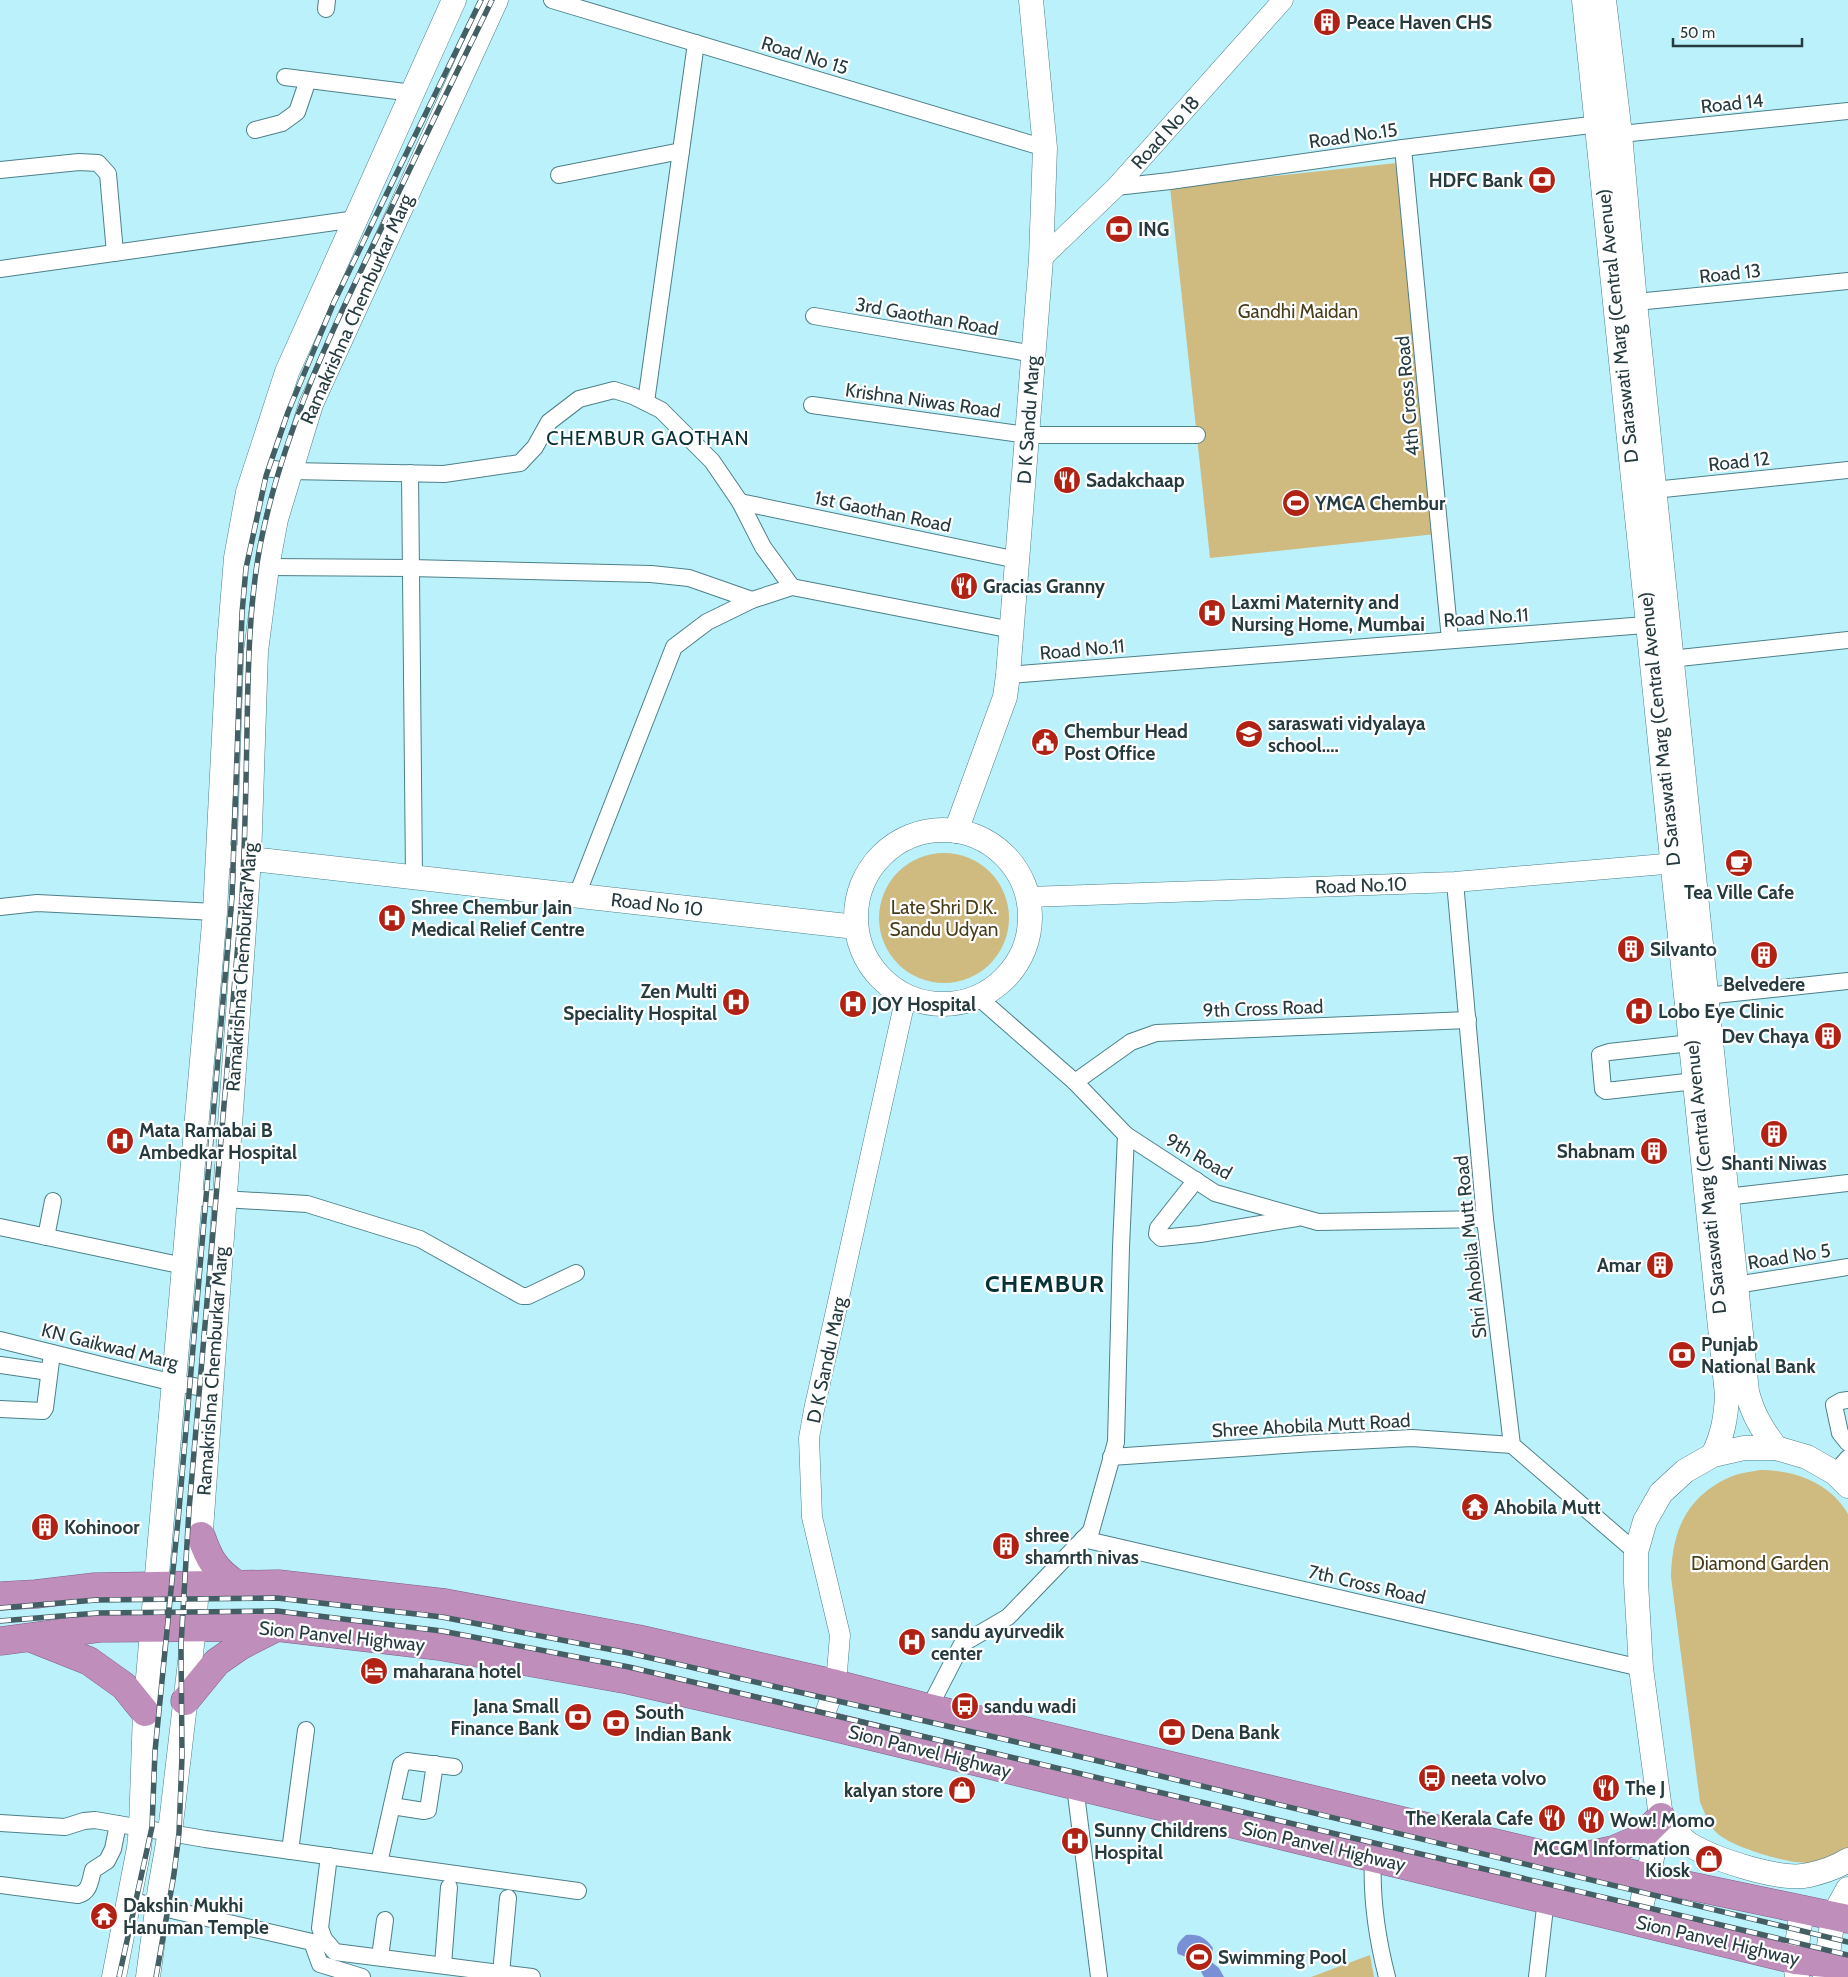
<svg xmlns="http://www.w3.org/2000/svg" width="1848" height="1977" viewBox="0 0 1848 1977" font-family="Cabin,sans-serif">
  <style>
    .green { fill: #cfba80 }
    .water { fill: #7a90d5 }
    .lines { fill: none; stroke-linecap: round; stroke-linejoin: round }
    .minor-casing { stroke: #4d8089; stroke-width: 18 }
    .tertiary-casing { stroke: #4d8089; stroke-width: 21 }
    .secondary-casing { stroke: #4d8089; stroke-width: 25 }
    .trunk-casing { stroke: #7f5e85; stroke-width: 29 }
    .minor { stroke: #fff; stroke-width: 16 }
    .tertiary { stroke: #fff; stroke-width: 20 }
    .secondary { stroke: #fff; stroke-width: 24 }
    .trunk { stroke: #c08ebb; stroke-width: 28 }
    .rail-casing { stroke: #435f64; stroke-width: 5.5 }
    .rail { stroke: #fff; stroke-width: 4; stroke-dasharray: 11; stroke-linecap: butt }
    .labels { text-anchor: middle; stroke-width: 4.5; stroke-linejoin: round; paint-order: stroke }
    .poi-label { font-size: 19px; font-weight: bold; fill: #253b3f; stroke: #fff; text-anchor: start }
    .street-label { font-size: 19px; fill: #253b3f; stroke: #fff }
    .park-label { font-size: 19px; fill: #493c19; stroke: #fff }
    .neighbourhood-label { font-size: 20px; letter-spacing: 1px; fill: #063137; stroke: #fff }
    .district-label { font-size: 24px; font-weight: bold; letter-spacing: 1px; fill: #063137; stroke: #fff }
  </style>
  <rect width="100%" height="100%" fill="#bbf1fb"/>
  <g class="green">
    <path d="M 1397,163 L 1436,534 L 1210,558 L 1170,187 Z"/>
    <circle cx="944" cy="918" r="65"/>
    <path d="M 1760,1470 C 1794,1470 1830,1482 1848,1514 L 1848,1848 C 1835,1854 1822,1862 1808,1863 C 1788,1864 1726,1846 1714,1830 C 1708,1822 1704,1811 1700,1802 L 1671,1577 C 1672,1531 1686,1497 1730,1477 C 1739,1473 1750,1472 1760,1470 Z"/>
    <path d="M 1370,1955 L 1374,1977 L 1311,1977 Z"/>
  </g>
  <path class="water" d="M 1186,1935 C 1199,1934 1205,1937 1213,1948 L 1210,1961 L 1219,1968 L 1224,1977 L 1204,1977 L 1200,1970 L 1191,1968 L 1189,1963 L 1189,1958 L 1178,1954 C 1175,1946 1179,1941 1186,1935 Z"/>
  <g class="lines">
    <g class="minor-casing">
      <g id="minor">
        <path d="M 552,0 L 1045,148"/>
        <path d="M 326,9 L 327,0"/>
        <path d="M 285,77 L 413,93"/>
        <path d="M 255,130 L 282,123 L 297,112 L 308,80"/>
        <path d="M 1611,135 L 1848,111"/>
        <path d="M 1403,148 L 1450,640"/>
        <path d="M 0,170 L 79,162 L 98,163 L 108,174 L 115,253"/>
        <path d="M 559,175 L 681,151 L 696,43"/>
        <path d="M 1116,187 L 1170,181 L 1403,148 L 1607,123"/>
        <path d="M 0,269 L 356,219"/>
        <path d="M 1626,303 L 1848,281"/>
        <path d="M 814,316 L 1034,354"/>
        <path d="M 646,402 L 681,151"/>
        <path d="M 812,405 L 1027,435 L 1197,435"/>
        <path d="M 256,467 L 290,471 L 444,474 L 520,463 L 535,447 L 549,422 L 579,399 L 614,390 L 633,396 L 661,410 L 712,461 L 740,502 L 763,547 L 792,587"/>
        <path d="M 410,473 L 414,877"/>
        <path d="M 1644,491 L 1848,470"/>
        <path d="M 740,502 L 1017,560"/>
        <path d="M 267,567 L 411,568 L 651,574 L 689,578 L 752,600"/>
        <path d="M 1661,660 L 1848,640"/>
        <path d="M 1008,675 L 1658,624"/>
        <path d="M 1455,882 L 1485,1219 L 1512,1445 L 1636,1552"/>
        <path d="M 577,895 L 674,647 L 707,622 L 752,600 L 792,587 L 1012,630"/>
        <path d="M 0,907 L 37,903 L 215,912"/>
        <path d="M 978,997 L 1075,1082 L 1126,1135 L 1215,1193 L 1318,1222 L 1485,1219"/>
        <path d="M 1696,997 L 1848,981"/>
        <path d="M 1691,1043 L 1609,1052 L 1600,1055 L 1603,1089 L 1606,1091 L 1695,1081"/>
        <path d="M 1075,1082 L 1131,1042 L 1156,1033 L 1468,1020"/>
        <path d="M 1196,1180 L 1158,1228 L 1157,1234 L 1161,1238 L 1200,1234 L 1297,1218"/>
        <path d="M 190,1197 L 307,1204 L 420,1239 L 522,1296 L 528,1296 L 576,1273"/>
        <path d="M 1726,1197 L 1848,1183"/>
        <path d="M 0,1227 L 184,1266"/>
        <path d="M 46,1237 L 53,1201"/>
        <path d="M 1736,1285 L 1848,1267"/>
        <path d="M 0,1340 L 174,1383 L 211,1389"/>
        <path d="M 0,1365 L 49,1372"/>
        <path d="M 1848,1400 L 1841,1401 L 1834,1405 L 1840,1433 L 1848,1443"/>
        <path d="M 0,1409 L 43,1411 L 45,1408 L 52,1353"/>
        <path d="M 1111,1457 L 1314,1443 L 1412,1438 L 1512,1445"/>
        <path d="M 1835,1473 L 1848,1458"/>
        <path d="M 1083,1539 L 1641,1668"/>
        <path d="M 929,1708 L 962,1644 L 1008,1617 L 1091,1531 L 1116,1442 L 1121,1247 L 1126,1135"/>
        <path d="M 1075,1786 L 1099,1977"/>
        <path d="M 392,1806 L 424,1811 L 428,1810 L 435,1764"/>
        <path d="M 0,1823 L 65,1827 L 84,1821 L 95,1820 L 205,1839 L 578,1891"/>
        <path d="M 290,1851 L 306,1730"/>
        <path d="M 329,1856 L 320,1928 L 324,1939 L 335,1952 L 532,1977"/>
        <path d="M 1373,1857 C 1371,1898 1377,1938 1387,1977"/>
        <path d="M 379,1863 L 401,1765 L 407,1761 L 454,1767"/>
        <path d="M 0,1885 L 78,1895 C 90,1892 90,1881 93,1870 L 107,1861 L 113,1849 L 118,1824"/>
        <path d="M 128,1900 L 312,1942 L 320,1964 L 362,1977"/>
        <path d="M 380,1957 L 385,1920"/>
        <path d="M 443,1965 L 449,1887"/>
        <path d="M 501,1973 L 508,1898"/>
        <path d="M 1537,1977 L 1546,1899"/>
      </g>
    </g>
    <g class="tertiary-casing">
      <g id="tertiary">
        <path d="M 1041,259 L 1116,187 L 1283,0"/>
        <path d="M 1029,897 L 1455,882 L 1688,862"/>
        <path d="M 821,1724 L 836,1684 L 840,1635 L 812,1517 L 809,1438 L 814,1410 L 906,996"/>
      </g>
    </g>
    <g class="secondary-casing">
      <g id="secondary">
        <path d="M 1584,0 L 1727,1395 C 1726,1417 1723,1435 1713,1455"/>
        <path d="M 1604,0 L 1620,134 L 1635,302 L 1747,1392 C 1753,1415 1762,1429 1776,1448"/>
        <circle cx="943" cy="917" r="87"/>
        <path d="M 956,831 L 1005,697 L 1008,675 L 1041,259 L 1045,148 L 1031,0"/>
        <path d="M 234,857 L 856,927"/>
        <path d="M 1661,1817 C 1670,1826 1679,1837 1689,1844 C 1713,1859 1781,1882 1809,1875 C 1822,1872 1837,1867 1848,1860"/>
        <path d="M 1638,1921 L 1661,1817 L 1641,1668 L 1636,1582 L 1636,1552 L 1645,1521 L 1661,1493 L 1685,1471 L 1713,1455 L 1744,1448 L 1776,1448 L 1807,1457 L 1835,1473 L 1848,1486"/>
        <path d="M 114,1977 L 139,1848 L 141,1828 L 145,1712 L 215,912 L 228,657 L 236,558 L 248,492 L 287,372 L 454,0"/>
        <path d="M 148,1977 L 160,1888 L 170,1832 L 194,1628 L 249,859 L 256,651 L 267,567 L 276,519 L 311,404 L 496,0"/>
        <path d="M 1797,1977 L 1795,1960 L 1802,1909"/>
        <path d="M 1825,1977 L 1833,1916 L 1848,1889"/>
      </g>
    </g>
    <g class="trunk-casing">
      <g id="trunk">
        <path d="M 201,1536 C 209,1559 215,1570 236,1584"/>
        <path d="M 0,1596 L 36,1594 L 95,1587 L 278,1584 L 445,1603 L 638,1639 L 836,1684 L 929,1708 L 1566,1860 L 1848,1919"/>
        <path d="M 31,1638 L 89,1661 L 124,1686 L 145,1712"/>
        <path d="M 0,1641 L 99,1628 L 276,1627 L 439,1646 L 629,1680 L 821,1724 L 1795,1960 L 1826,1963 L 1848,1969"/>
        <path d="M 185,1701 L 217,1662 L 240,1646 L 273,1629"/>
        <path d="M 1575,1858 L 1613,1850 L 1639,1839 L 1661,1817"/>
      </g>
    </g>
    <use href="#minor" class="minor"/>
    <use href="#tertiary" class="tertiary"/>
    <use href="#secondary" class="secondary"/>
    <use href="#trunk" class="trunk"/>
    <g class="rail-casing">
      <g id="rail">
        <path d="M 0,1608 L 96,1600 L 277,1598 L 442,1617 L 629,1653 L 1090,1759 L 1848,1942"/>
        <path d="M 0,1621 L 98,1613 L 277,1611 L 442,1631 L 629,1667 L 1848,1955"/>
        <path d="M 119,1977 L 152,1827 L 155,1751 L 179,1510 L 232,897 L 242,613 L 246,568 L 266,476 L 288,412 L 334,302 L 481,0"/>
        <path d="M 156,1977 L 174,1874 L 179,1833 L 182,1756 L 181,1645 L 189,1510 L 242,897 C 245,842 246,787 247,731 C 248,670 249,606 260,546 C 282,434 332,329 382,227 C 418,151 455,76 492,0"/>
      </g>
    </g>
    <use href="#rail" class="rail"/>
  </g>
  <defs>
    <g id="building-disc" transform="scale(1.4375)"><circle r="9.5" fill="#b12215" stroke="#fff"/><path d="M-4-6H4V6H1V3H-1V6H-4ZM-2.5-4.3h1.7v1.8h-1.7ZM.8-4.3h1.7v1.8H.8ZM-2.5-1h1.7V.8h-1.7ZM.8-1h1.7V.8H.8Z" fill="#fff"/></g>
    <g id="bank-disc" transform="scale(1.4375)"><circle r="9.5" fill="#b12215" stroke="#fff"/><path d="M-6-4H6V4H-6ZM0-2.3a2.3 2.3 0 1 0 0 4.6a2.3 2.3 0 1 0 0-4.6Z" fill="#fff"/></g>
    <g id="restaurant-disc" transform="scale(1.4375)"><circle r="9.5" fill="#b12215" stroke="#fff"/><path d="M-5-6h1v4h1v-4h1v4h1v-4h1v5L-1.5 .5V6h-2V.5L-5-1ZM5-6V6H3V1.5H1.5Q1.5-4 5-6Z" fill="#fff"/></g>
    <g id="stadium-disc" transform="scale(1.4375)"><circle r="9.5" fill="#b12215" stroke="#fff"/><path d="M0-5a6.5 5 0 1 0 0 10a6.5 5 0 1 0 0-10ZM-3.5-1.8h7v3.6h-7Z" fill="#fff"/></g>
    <g id="hospital-disc" transform="scale(1.4375)"><circle r="9.5" fill="#b12215" stroke="#fff"/><path d="M-5-5h3v3.5h4V-5h3V5h-3V1.5h-4V5h-3Z" fill="#fff"/></g>
    <g id="school-disc" transform="scale(1.4375)"><circle r="9.5" fill="#b12215" stroke="#fff"/><path d="M0-5L7-2L0 1L-7-2ZM-4 1L0 2.5L4 1V4Q0 6-4 4Z" fill="#fff"/></g>
    <g id="civic-disc" transform="scale(1.4375)"><circle r="9.5" fill="#b12215" stroke="#fff"/><path d="M-.6-6.5H3V-4.5H.6V-3L4-1V1h2V6H-6V1h2V-1L-.6-3ZM-1.2 2.5V6h2.4V2.5Z" fill="#fff"/></g>
    <g id="cafe-disc" transform="scale(1.4375)"><circle r="9.5" fill="#b12215" stroke="#fff"/><path d="M-5.5-4.5H6V0H3Q3 3.5 0 3.5H-2.5Q-5.5 3.5-5.5 0ZM3-3.2v2h1.7v-2ZM-6 4.5H4V6H-6Z" fill="#fff"/></g>
    <g id="temple-disc" transform="scale(1.4375)"><circle r="9.5" fill="#b12215" stroke="#fff"/><path d="M0-6L5-2H3V0L6.5 2.5H4V6H1.5V3h-3V6H-4V2.5H-6.5L-3 0V-2H-5Z" fill="#fff"/></g>
    <g id="hotel-disc" transform="scale(1.4375)"><circle r="9.5" fill="#b12215" stroke="#fff"/><path d="M-6-4.5h1.5V1H6V5H4.5V3h-9V5H-6ZM-4 0a1.8 1.8 0 1 1 3.6 0ZM.5 0V-2.5h3Q6-2.5 6 0Z" fill="#fff"/></g>
    <g id="bus-disc" transform="scale(1.4375)"><circle r="9.5" fill="#b12215" stroke="#fff"/><path d="M-5-6H5V4H4V6H2V4H-2V6H-4V4H-5ZM-3.5-4V0h7V-4ZM-3.5 1.2v1.5H-2V1.2ZM2 1.2v1.5H3.5V1.2Z" fill="#fff"/></g>
    <g id="shop-disc" transform="scale(1.4375)"><circle r="9.5" fill="#b12215" stroke="#fff"/><path d="M-5-2.5h2.3a2.7 3.5 0 0 1 5.4 0H5L5.5 6h-11ZM-1.5-2.5h3a1.5 2.3 0 0 0-3 0Z" fill="#fff"/></g>
  </defs>
  <g fill-rule="evenodd">
    <use href="#building-disc" x="1327" y="22"/>
    <use href="#bank-disc" x="1542" y="180"/>
    <use href="#bank-disc" x="1119" y="229"/>
    <use href="#restaurant-disc" x="1067" y="480"/>
    <use href="#stadium-disc" x="1296" y="503"/>
    <use href="#restaurant-disc" x="964" y="586"/>
    <use href="#hospital-disc" x="1212" y="613"/>
    <use href="#school-disc" x="1249" y="734"/>
    <use href="#civic-disc" x="1045" y="742"/>
    <use href="#cafe-disc" x="1739" y="863"/>
    <use href="#hospital-disc" x="392" y="918"/>
    <use href="#building-disc" x="1631" y="949"/>
    <use href="#building-disc" x="1764" y="955"/>
    <use href="#hospital-disc" x="736" y="1002"/>
    <use href="#hospital-disc" x="853" y="1004"/>
    <use href="#hospital-disc" x="1639" y="1011"/>
    <use href="#building-disc" x="1828" y="1036"/>
    <use href="#building-disc" x="1774" y="1134"/>
    <use href="#hospital-disc" x="120" y="1141"/>
    <use href="#building-disc" x="1654" y="1151"/>
    <use href="#building-disc" x="1660" y="1265"/>
    <use href="#bank-disc" x="1682" y="1355"/>
    <use href="#temple-disc" x="1475" y="1507"/>
    <use href="#building-disc" x="45" y="1527"/>
    <use href="#building-disc" x="1006" y="1546"/>
    <use href="#hospital-disc" x="912" y="1642"/>
    <use href="#hotel-disc" x="374" y="1671"/>
    <use href="#bus-disc" x="965" y="1706"/>
    <use href="#bank-disc" x="578" y="1717"/>
    <use href="#bank-disc" x="616" y="1723"/>
    <use href="#bank-disc" x="1172" y="1732"/>
    <use href="#bus-disc" x="1432" y="1778"/>
    <use href="#restaurant-disc" x="1606" y="1788"/>
    <use href="#shop-disc" x="962" y="1790"/>
    <use href="#restaurant-disc" x="1552" y="1818"/>
    <use href="#restaurant-disc" x="1591" y="1820"/>
    <use href="#hospital-disc" x="1075" y="1841"/>
    <use href="#shop-disc" x="1709" y="1859"/>
    <use href="#temple-disc" x="104" y="1916"/>
    <use href="#stadium-disc" x="1199" y="1957"/>
  </g>
  <g class="labels">
    <g class="poi-label">
      <text x="1346" y="29">Peace Haven CHS</text>
      <text x="1523" y="187" text-anchor="end">HDFC Bank</text>
      <text x="1138" y="236">ING</text>
      <text x="1086" y="487">Sadakchaap</text>
      <text x="1315" y="510">YMCA Chembur</text>
      <text x="983" y="593">Gracias Granny</text>
      <text x="1231" y="609">Laxmi Maternity and<tspan x="1231" dy="22">Nursing Home, Mumbai</tspan></text>
      <text x="1268" y="730">saraswati vidyalaya<tspan x="1268" dy="22">school....</tspan></text>
      <text x="1064" y="738">Chembur Head<tspan x="1064" dy="22">Post Office</tspan></text>
      <text x="1739" y="899" text-anchor="middle">Tea Ville Cafe</text>
      <text x="411" y="914">Shree Chembur Jain<tspan x="411" dy="22">Medical Relief Centre</tspan></text>
      <text x="1650" y="956">Silvanto</text>
      <text x="1764" y="991" text-anchor="middle">Belvedere</text>
      <text x="717" y="998" text-anchor="end">Zen Multi<tspan x="717" dy="22">Speciality Hospital</tspan></text>
      <text x="872" y="1011">JOY Hospital</text>
      <text x="1658" y="1018">Lobo Eye Clinic</text>
      <text x="1809" y="1043" text-anchor="end">Dev Chaya</text>
      <text x="139" y="1137">Mata Ramabai B<tspan x="139" dy="22">Ambedkar Hospital</tspan></text>
      <text x="1635" y="1158" text-anchor="end">Shabnam</text>
      <text x="1774" y="1170" text-anchor="middle">Shanti Niwas</text>
      <text x="1641" y="1272" text-anchor="end">Amar</text>
      <text x="1701" y="1351">Punjab<tspan x="1701" dy="22">National Bank</tspan></text>
      <text x="1494" y="1514">Ahobila Mutt</text>
      <text x="64" y="1534">Kohinoor</text>
      <text x="1025" y="1542">shree<tspan x="1025" dy="22">shamrth nivas</tspan></text>
      <text x="931" y="1638">sandu ayurvedik<tspan x="931" dy="22">center</tspan></text>
      <text x="393" y="1678">maharana hotel</text>
      <text x="559" y="1713" text-anchor="end">Jana Small<tspan x="559" dy="22">Finance Bank</tspan></text>
      <text x="984" y="1713">sandu wadi</text>
      <text x="635" y="1719">South<tspan x="635" dy="22">Indian Bank</tspan></text>
      <text x="1191" y="1739">Dena Bank</text>
      <text x="1451" y="1785">neeta volvo</text>
      <text x="1625" y="1795">The J</text>
      <text x="943" y="1797" text-anchor="end">kalyan store</text>
      <text x="1533" y="1825" text-anchor="end">The Kerala Cafe</text>
      <text x="1610" y="1827">Wow! Momo</text>
      <text x="1094" y="1837">Sunny Childrens<tspan x="1094" dy="22">Hospital</tspan></text>
      <text x="1690" y="1855" text-anchor="end">MCGM Information<tspan x="1690" dy="22">Kiosk</tspan></text>
      <text x="123" y="1912">Dakshin Mukhi<tspan x="123" dy="22">Hanuman Temple</tspan></text>
      <text x="1218" y="1964">Swimming Pool</text>
    </g>
    <g class="street-label">
      <text transform="translate(805 55) rotate(17)" y="7">Road No 15</text>
      <text transform="translate(1732 103) rotate(-6)" y="7">Road 14</text>
      <text transform="translate(1165 132) rotate(-48)" y="7">Road No 18</text>
      <text transform="translate(1353 135) rotate(-8)" y="7">Road No.15</text>
      <text transform="translate(1730 273) rotate(-6)" y="7">Road 13</text>
      <text transform="translate(356 309) rotate(-66)" y="7">Ramakrishna Chemburkar Marg</text>
      <text transform="translate(927 316) rotate(10)" y="7">3rd Gaothan Road</text>
      <text transform="translate(1617 326) rotate(-96)" y="7">D Saraswati Marg (Central Avenue)</text>
      <text transform="translate(1407 396) rotate(-95)" y="7">4th Cross Road</text>
      <text transform="translate(923 400) rotate(8)" y="7">Krishna Niwas Road</text>
      <text transform="translate(1028 420) rotate(-86)" y="7">D K Sandu Marg</text>
      <text transform="translate(1739 461) rotate(-6)" y="7">Road 12</text>
      <text transform="translate(883 511) rotate(12)" y="7">1st Gaothan Road</text>
      <text transform="translate(1486 617) rotate(-4)" y="7">Road No.11</text>
      <text transform="translate(1082 649) rotate(-5)" y="7">Road No.11</text>
      <text transform="translate(1659 729) rotate(-96)" y="7">D Saraswati Marg (Central Avenue)</text>
      <text transform="translate(1361 885) rotate(-2)" y="7">Road No.10</text>
      <text transform="translate(657 904) rotate(6)" y="7">Road No 10</text>
      <text transform="translate(241 967) rotate(-86)" y="7">Ramakrishna Chemburkar Marg</text>
      <text transform="translate(1263 1008) rotate(-2)" y="7">9th Cross Road</text>
      <text transform="translate(1199 1156) rotate(30)" y="7">9th Road</text>
      <text transform="translate(1705 1177) rotate(-96)" y="7">D Saraswati Marg (Central Avenue)</text>
      <text transform="translate(1470 1247) rotate(-96)" y="7">Shri Ahobila Mutt Road</text>
      <text transform="translate(1789 1256) rotate(-9)" y="7">Road No 5</text>
      <text transform="translate(110 1346) rotate(14)" y="7">KN Gaikwad Marg</text>
      <text transform="translate(826 1360) rotate(-78)" y="7">D K Sandu Marg</text>
      <text transform="translate(212 1371) rotate(-86)" y="7">Ramakrishna Chemburkar Marg</text>
      <text transform="translate(1311 1425) rotate(-3)" y="7">Shree Ahobila Mutt Road</text>
      <text transform="translate(1367 1584) rotate(13)" y="7">7th Cross Road</text>
      <text transform="translate(342 1636) rotate(6)" y="7">Sion Panvel Highway</text>
      <text transform="translate(930 1751) rotate(14)" y="7">Sion Panvel Highway</text>
      <text transform="translate(1324 1846) rotate(13)" y="7">Sion Panvel Highway</text>
      <text transform="translate(1718 1940) rotate(13)" y="7">Sion Panvel Highway</text>
    </g>
    <g class="park-label">
      <text x="1298" y="318">Gandhi Maidan</text>
      <text x="944" y="914">Late Shri D.K.<tspan x="944" dy="22">Sandu Udyan</tspan></text>
      <text x="1760" y="1570">Diamond Garden</text>
    </g>
    <g class="neighbourhood-label">
      <text x="648" y="445">CHEMBUR GAOTHAN</text>
    </g>
    <g class="district-label">
      <text x="1045" y="1292">CHEMBUR</text>
    </g>
  </g>
  <path d="M1673 38v8h129v-8" fill="none" stroke="#253b3f" stroke-width="2.5"/>
  <text x="1680" y="38" font-size="15" fill="#253b3f" stroke="#ffffff" stroke-width="4" paint-order="stroke">50 m</text>
</svg>
